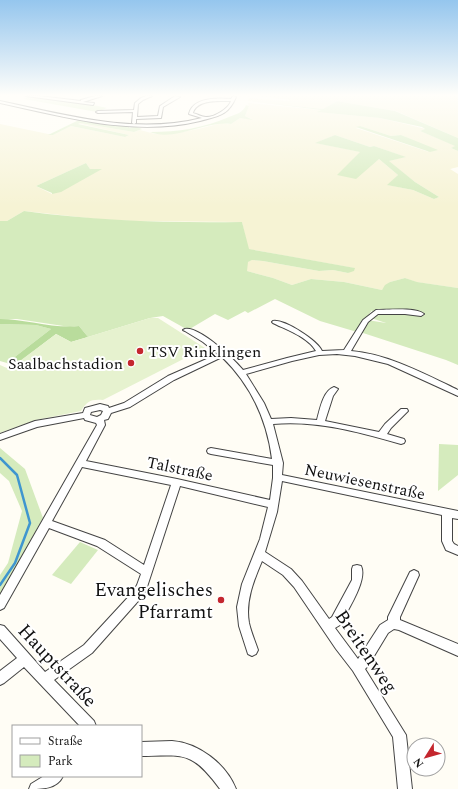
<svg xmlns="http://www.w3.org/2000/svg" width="458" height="789" viewBox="0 0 458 789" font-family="Spectral,serif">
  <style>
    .farmland { fill: #f6f3d4; fill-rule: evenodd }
    .green { fill: #d5ebbd }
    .forest { fill: #b9dc9c }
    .pitch { fill: #e6f2cf }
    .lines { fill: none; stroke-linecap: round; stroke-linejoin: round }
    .stream { stroke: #3f96cf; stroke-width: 2.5 }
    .street-casing { stroke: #444; stroke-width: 2 }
    .street { fill: #fff; fill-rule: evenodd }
    .poi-dot { fill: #c4262e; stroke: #fff; stroke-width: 1.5 }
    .labels { text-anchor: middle; stroke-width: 4; stroke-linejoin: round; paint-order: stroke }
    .poi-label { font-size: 16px; fill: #111; stroke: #fff; text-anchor: start }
    .street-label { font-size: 16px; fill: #111; stroke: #fff }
    .near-poi-label { font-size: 19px; fill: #111; stroke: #fff; text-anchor: end }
    .near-street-label { font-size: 19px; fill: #111; stroke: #fff }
  </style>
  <rect width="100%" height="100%" fill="#fffdf5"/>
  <g class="farmland">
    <path d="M 258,96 L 458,96 L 458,138 L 396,111 L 337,101 L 323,109 L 248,101 L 249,98 L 288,101 L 290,100 Z"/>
    <path d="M 248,103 L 321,110 L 318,112 L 380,118 L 426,129 L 420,131 L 456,146 L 451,148 L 458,151 L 458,167 L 450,169 L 458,174 L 458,288 L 416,282 L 405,278 L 390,282 L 382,290 L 344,282 L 311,279 L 292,285 L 273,278 L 247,271 L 247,262 L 252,260 L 263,261 L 319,271 L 333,270 L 348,273 L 354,268 L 248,249 L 242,222 L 132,221 L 97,219 L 24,211 L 7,221 L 0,221 L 0,124 L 53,135 L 71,126 L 125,137 L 129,135 L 77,123 L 80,123 L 134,132 L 140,130 L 155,134 L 177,133 L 198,129 L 222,123 L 231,124 L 240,118 L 252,119 L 245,116 L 249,106 ZM 360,126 L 391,136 L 401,135 L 412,140 L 429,152 L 356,128 ZM 335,135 L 370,147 L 374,146 L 405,157 L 388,161 L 415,182 L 439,197 L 434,199 L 413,190 L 388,185 L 398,175 L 379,159 L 374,162 L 338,175 L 361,152 L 316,143 ZM 86,163 L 90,169 L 52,194 L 36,186 Z"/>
  </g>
  <g class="green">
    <path d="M 27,97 L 76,101 L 107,108 L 97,112 L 24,99 Z"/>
    <path d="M 248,101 L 323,109 L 337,101 L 395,111 L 458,138 L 458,151 L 451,148 L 455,146 L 420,131 L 425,129 L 422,127 L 380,118 L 317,112 L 321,110 Z"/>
    <path d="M 246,105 L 249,106 L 245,116 L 253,120 L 240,118 L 231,124 C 207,120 175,142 150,132 C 178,132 204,128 229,117 C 236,114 243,113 246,105 Z"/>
    <path d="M 81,119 L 129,126 L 129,128 L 138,126 L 137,127 L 142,129 L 134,132 L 80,123 L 78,124 L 129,135 L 125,137 L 71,126 L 53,135 L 48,135 Z"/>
    <path d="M 360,126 L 391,136 L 401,135 L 438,150 L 430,152 L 356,127 Z"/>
    <path d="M 335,135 L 370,147 L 374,146 L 406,157 L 389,161 L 415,182 L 439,197 L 434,199 L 413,190 L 387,185 L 398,175 L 379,159 L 356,179 L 337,175 L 360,152 L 315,143 Z"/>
    <path d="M 86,163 L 90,169 L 102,169 L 61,192 L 52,194 L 52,193 L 36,186 Z"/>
    <path d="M 24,211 C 97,221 169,223 242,222 L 249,249 L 355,268 L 354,271 L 348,273 L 333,270 L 319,271 L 263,261 L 252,260 L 248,262 L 247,271 L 273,278 L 292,285 L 311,279 L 344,282 L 382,290 L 385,285 L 390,282 L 405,278 L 417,282 L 458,288 L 458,365 L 446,360 L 360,332 L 367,320 L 386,323 L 371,318 L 372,310 L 357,332 L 320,321 L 275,299 L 248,313 L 245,311 L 228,320 L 215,314 L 188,330 L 163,316 L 150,318 L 88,337 L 79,326 L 70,327 L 17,319 L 0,319 L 0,221 L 7,221 Z"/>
    <path d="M 0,324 L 36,325 L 51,329 L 7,363 L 0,361 Z"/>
    <path d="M 439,444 L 458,445 L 458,475 L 438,491 Z"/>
    <path d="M 0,448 L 25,469 L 43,518 L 0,595 L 0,575 L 8,563 L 22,511 L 9,481 L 0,473 Z"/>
    <path d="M 80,542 L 98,550 L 71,584 L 52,575 Z"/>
  </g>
  <path class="forest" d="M 0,319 C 26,319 54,329 79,326 L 88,337 L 71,342 L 56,334 L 14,366 L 7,363 L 51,329 L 36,325 L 0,324 Z"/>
  <path class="pitch" d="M 150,318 L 158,318 L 205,348 L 103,400 C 91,399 87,401 81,411 L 36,420 L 0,433 L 0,365 L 9,369 L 56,334 L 71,342 Z"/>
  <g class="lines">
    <path class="stream" d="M 0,458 L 17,475 L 30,523 L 15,563 L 0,585"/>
    <g class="street-casing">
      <g id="street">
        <path d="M 26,96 L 39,96 L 81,101 L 81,100 L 95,96 L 102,96 L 83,102 L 94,103 L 93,105 Z"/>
        <path d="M 146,96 L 152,96 L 143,100 L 138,104 L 137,117 L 158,116 L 160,106 L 175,96 L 180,97 L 163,107 L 161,118 L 136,119 L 136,123 L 134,124 L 132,123 L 133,112 L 98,113 L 96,112 L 98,111 L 134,110 L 135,103 L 141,98 Z"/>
        <path d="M 233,96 L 236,97 C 228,116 218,116 200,121 C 134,137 65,117 0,103 L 0,101 C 66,115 135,135 202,118 L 189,114 C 193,97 218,98 231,99 ZM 221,101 L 231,101 C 228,109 215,117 206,117 C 202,117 197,114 193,113 C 196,102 211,101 221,101 Z"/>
        <path d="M 376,310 C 388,310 415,307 424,314 L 421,316 L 405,314 L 378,314 L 368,322 L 351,351 C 388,354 425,374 458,390 L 458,396 L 388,364 L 355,356 L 337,354 L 319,355 L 292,361 L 246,374 L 264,403 L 271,419 L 291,418 L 317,420 C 320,409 323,391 334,387 L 338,389 L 333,396 L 325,421 L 379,432 L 385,424 L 401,409 L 407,409 L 408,411 L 391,428 L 387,434 L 404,439 L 405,441 L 404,443 L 401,444 C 360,432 316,420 273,424 L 283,463 L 282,475 L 458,511 L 458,519 L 452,518 L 452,541 L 454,544 L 458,546 L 458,555 L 446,550 L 442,541 L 442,515 L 282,481 L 277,512 L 265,552 L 291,569 L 302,581 L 329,619 L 332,617 L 352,580 L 352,569 L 353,566 L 357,565 L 361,566 C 368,580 347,611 340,625 L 335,628 L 358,659 L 380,625 L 388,620 L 388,617 L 410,572 L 414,570 L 418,572 L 419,575 L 400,617 L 400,620 L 458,644 L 458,656 L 399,630 L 394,629 L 388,633 L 368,666 L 365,669 L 406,735 L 412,789 L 398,789 L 393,737 L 353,671 L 336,649 L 294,587 L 283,575 L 262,561 C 254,580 245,601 249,623 C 251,632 255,641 258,650 L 256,654 L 252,656 L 248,654 L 239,626 L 237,607 L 242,584 L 260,539 L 268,507 L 180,486 L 146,590 L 140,599 L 92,653 L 54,680 L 94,721 L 96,726 L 80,726 L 24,667 L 4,683 L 0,685 L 0,671 L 17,658 L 0,639 L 0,625 L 4,626 L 45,672 L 84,645 L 132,593 L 137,585 L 141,574 L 97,546 L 49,528 L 4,608 L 0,610 L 0,595 L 97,425 L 96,423 L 85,420 L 84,418 L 37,427 L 0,440 L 0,434 L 35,421 L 83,413 L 85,408 L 100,404 L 108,406 L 109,408 L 124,403 L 168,376 L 218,354 L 203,342 L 185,331 L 183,330 L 185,329 C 199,326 234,359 243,370 L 287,358 L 316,351 C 308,337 287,330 273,323 L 272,322 L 273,321 C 284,319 317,340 322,351 L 344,350 L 363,320 ZM 222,357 C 251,385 267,420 272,459 L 211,448 L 208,449 L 207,451 L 208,453 L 211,454 L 273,465 L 273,478 L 270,500 L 177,479 L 86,461 L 105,425 L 104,420 L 108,419 L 111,413 L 130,407 L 174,380 ZM 100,410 L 103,411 L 101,415 L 97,417 L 90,415 L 91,412 ZM 82,467 L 171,485 L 144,565 L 105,540 L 52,521 Z"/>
        <path d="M 172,741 C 199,743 226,764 236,789 L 220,789 C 192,751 185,755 141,756 L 141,742 Z"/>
        <path d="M 44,776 L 63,776 C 57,789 42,789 29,789 L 31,784 Z"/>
      </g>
    </g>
    <use href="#street" class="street"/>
  </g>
  <linearGradient id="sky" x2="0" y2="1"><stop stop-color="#95c6ee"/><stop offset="0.46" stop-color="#fffefa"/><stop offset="1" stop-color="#fffefa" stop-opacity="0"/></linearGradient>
  <rect width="458" height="207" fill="url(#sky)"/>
  <g class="poi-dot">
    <circle cx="140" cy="351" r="4"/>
    <circle cx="131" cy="363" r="4"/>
    <circle cx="221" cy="600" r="4"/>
  </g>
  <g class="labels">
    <g class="poi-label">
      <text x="148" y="357">TSV Rinklingen</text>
      <text x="123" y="369" text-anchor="end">Saalbachstadion</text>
    </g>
    <g class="street-label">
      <text transform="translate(180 468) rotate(12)" y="6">Talstraße</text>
      <text transform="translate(365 481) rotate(12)" y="6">Neuwiesenstraße</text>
    </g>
    <g class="near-poi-label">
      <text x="213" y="596">Evangelisches<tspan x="213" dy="22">Pfarramt</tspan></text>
    </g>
    <g class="near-street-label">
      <text transform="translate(367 651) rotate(56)" y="7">Breitenweg</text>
      <text transform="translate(58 665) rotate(47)" y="7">Hauptstraße</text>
    </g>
  </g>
  <rect x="12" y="725" width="130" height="52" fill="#ffffff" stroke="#a0a0a0"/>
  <rect x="20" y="738" width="20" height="6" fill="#ffffff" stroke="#a0a0a0"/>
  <text x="48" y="745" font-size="12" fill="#111111">Straße</text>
  <rect x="20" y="755" width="20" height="12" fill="#d5ebbd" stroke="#a0a0a0"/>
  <text x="48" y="765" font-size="12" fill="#111111">Park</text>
  <g transform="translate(426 757) rotate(233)"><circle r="19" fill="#ffffff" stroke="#a0a0a0"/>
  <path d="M0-3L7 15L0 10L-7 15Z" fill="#c4262e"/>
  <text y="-6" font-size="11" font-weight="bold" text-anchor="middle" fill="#111111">N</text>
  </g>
</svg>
